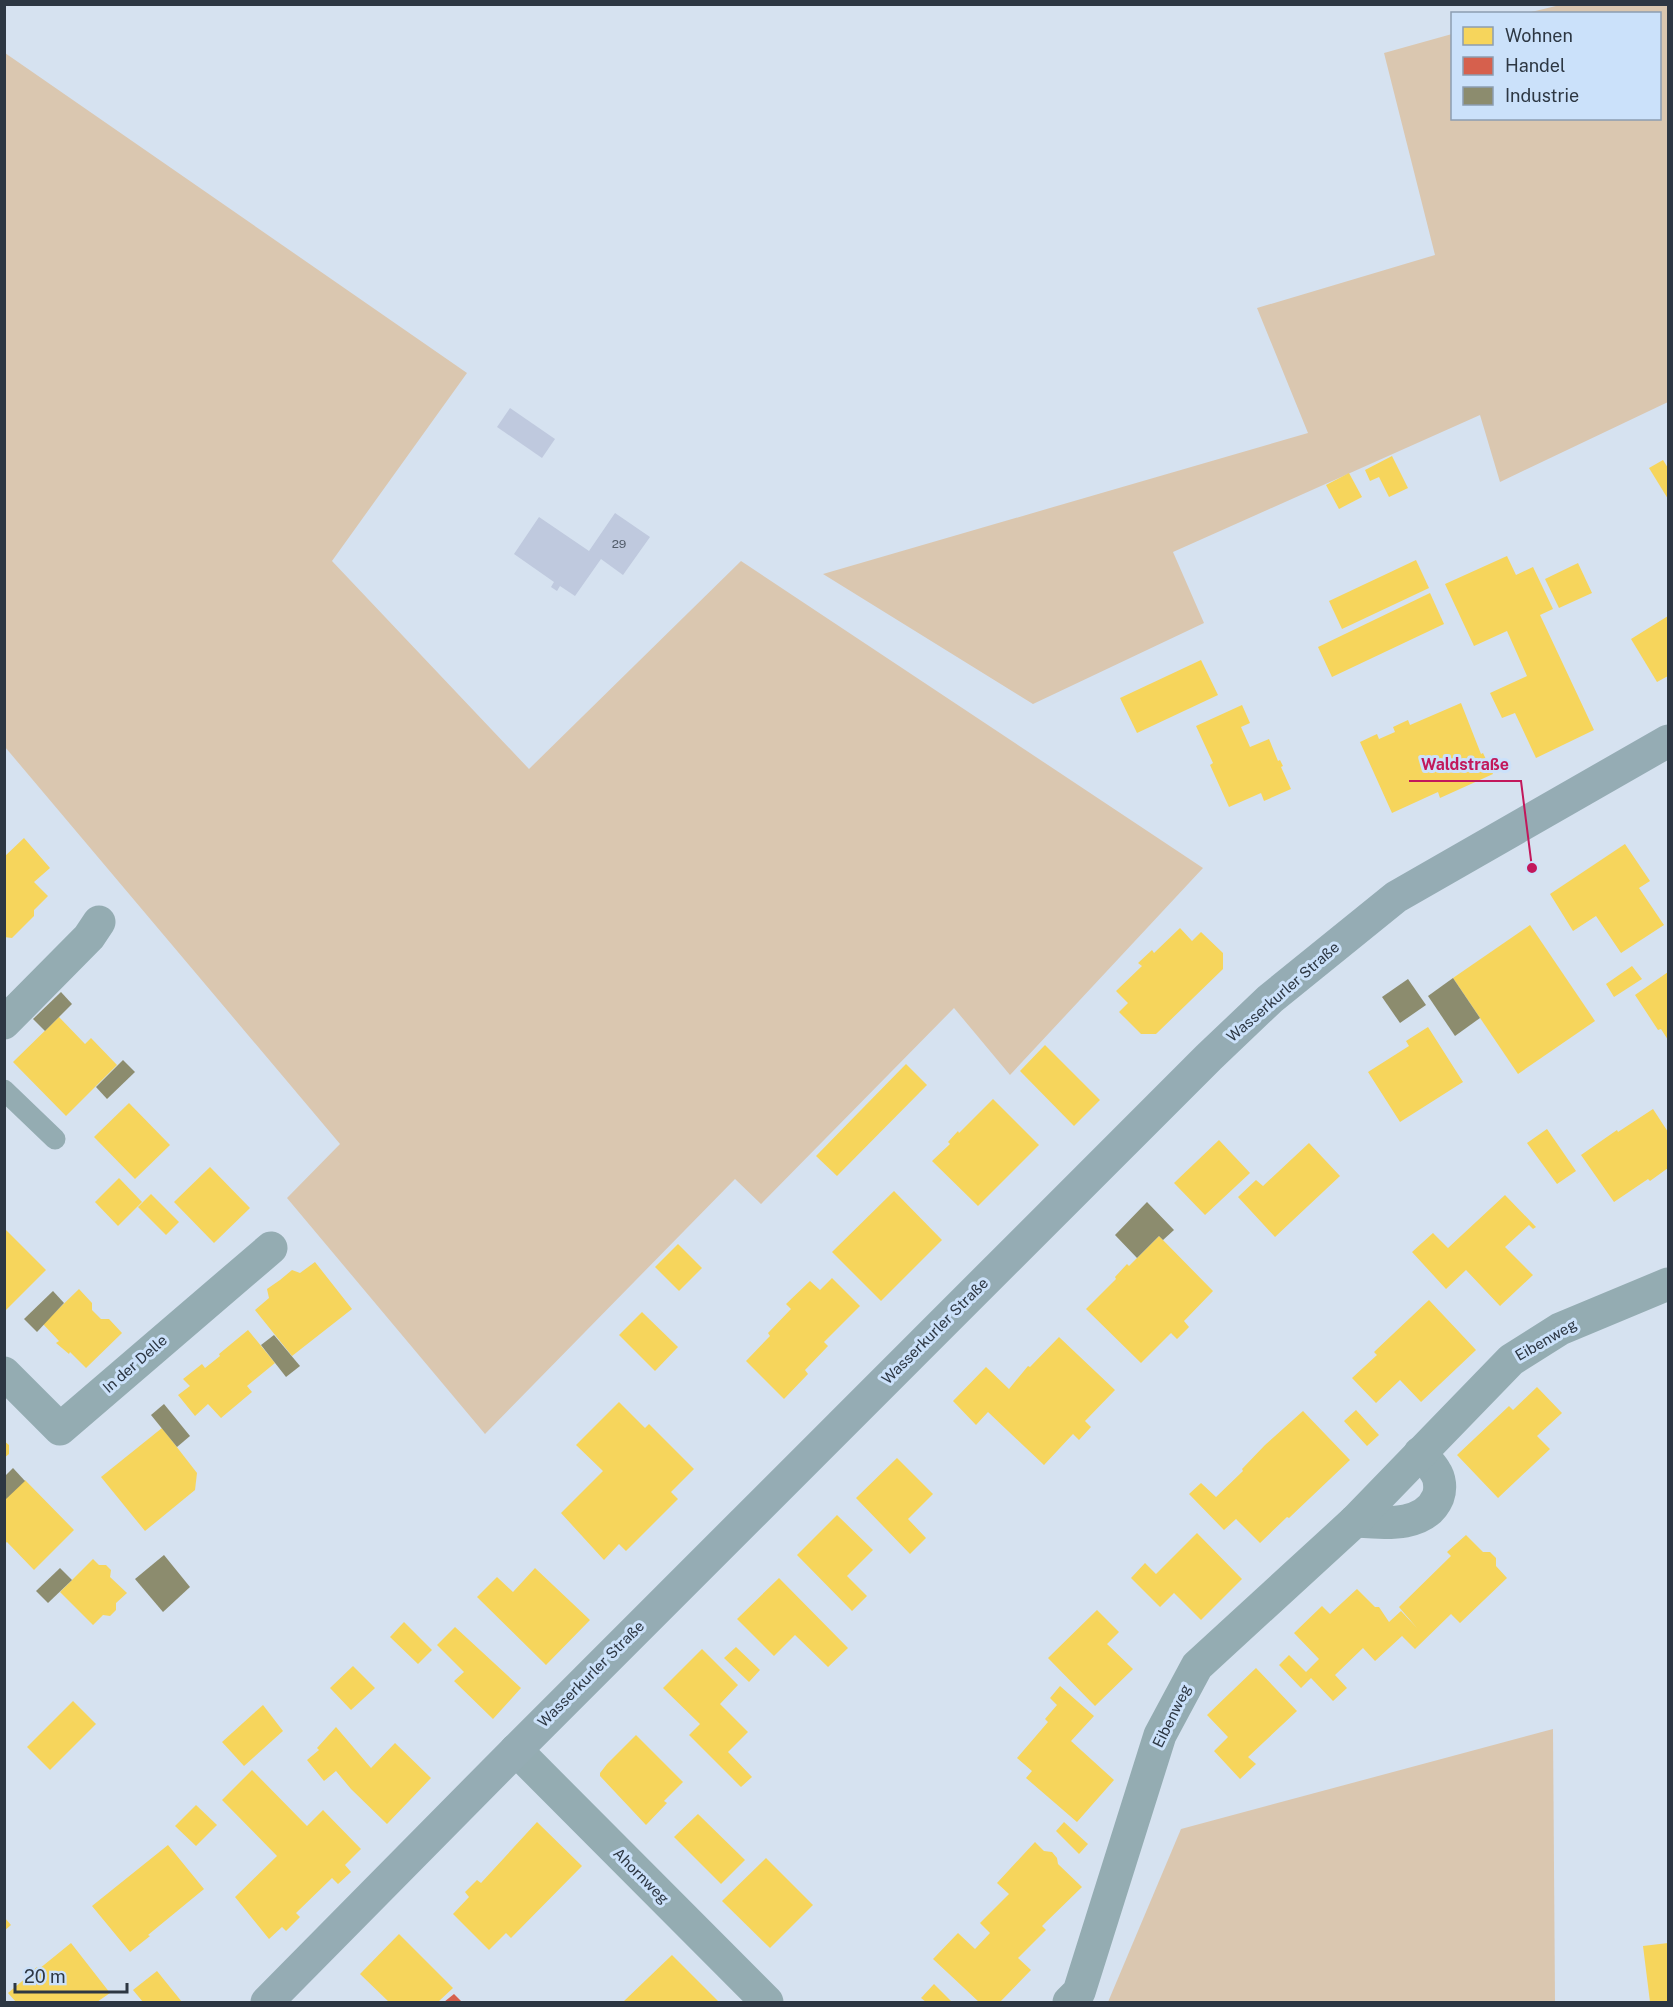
<svg xmlns="http://www.w3.org/2000/svg" width="1673" height="2007" viewBox="0 0 1673 2007" font-family="'Public Sans',sans-serif">
  <style>
    .green { fill: #dac7b0 }
    .homes { fill: #f6d55c }
    .shops { fill: #d6604d }
    .industry { fill: #8c8c6e }
    .building { fill: #bfc9de }
    .lines { fill: none; stroke-linecap: round; stroke-linejoin: round }
    .lane { stroke: #94acb2; stroke-width: 21 }
    .street { stroke: #94acb2; stroke-width: 33 }
    .secondary { stroke: #95acb4; stroke-width: 33 }
    .labels { text-anchor: middle; stroke-width: 6; stroke-linejoin: round; paint-order: stroke }
    .number-label { font-size: 12px; fill: #525c6a }
    .street-label { font-size: 15px; fill: #2d3743; stroke: #cbe1fa }
    .leader { fill: none; stroke: #c2185b; stroke-width: 2 }
    .callout-dot { fill: #c2185b; stroke: #cbe1fa; stroke-width: 2 }
    .callout-label { font-size: 16px; text-anchor: middle; font-weight: bold; fill: #c2185b; stroke: #cbe1fa; stroke-width: 6; stroke-linejoin: round; paint-order: stroke }
  </style>
  <rect width="100%" height="100%" fill="#d6e2f0"/>
  <g class="green">
    <path d="M 1560,5 L 1668,5 L 1668,402 L 1500,482 L 1480,415 L 1173,552 L 1204,623 L 1033,704 L 823,574 L 1308,433 L 1257,308 L 1435,255 L 1384,53 L 1452,34 L 1452,118 L 1660,118 L 1660,14 L 1527,13 Z"/>
    <path d="M 5,53 L 467,373 L 332,561 L 529,769 L 741,561 L 1203,868 L 1010,1075 L 954,1008 L 761,1204 L 735,1179 L 485,1434 L 287,1198 L 340,1144 L 5,747 Z"/>
    <path d="M 1553,1729 L 1555,2002 L 1108,2002 L 1181,1829 Z"/>
  </g>
  <g class="homes">
    <path d="M 1392,456 L 1408,488 L 1389,497 L 1379,477 L 1370,481 L 1365,470 Z"/>
    <path d="M 1663,460 L 1668,468 L 1668,499 L 1649,468 Z"/>
    <path d="M 1349,473 L 1362,497 L 1339,509 L 1326,485 Z"/>
    <path d="M 1507,556 L 1516,575 L 1533,567 L 1553,609 L 1540,615 L 1594,730 L 1536,758 L 1515,713 L 1502,718 L 1490,693 L 1527,676 L 1507,631 L 1474,646 L 1445,584 Z"/>
    <path d="M 1416,560 L 1429,588 L 1342,629 L 1329,601 Z"/>
    <path d="M 1578,563 L 1592,593 L 1559,608 L 1545,579 Z"/>
    <path d="M 1430,593 L 1444,624 L 1332,677 L 1318,647 Z"/>
    <path d="M 1668,616 L 1668,676 L 1657,682 L 1631,639 Z"/>
    <path d="M 1201,660 L 1218,695 L 1137,733 L 1120,698 Z"/>
    <path d="M 1461,703 L 1481,754 L 1483,753 L 1493,774 L 1440,798 L 1438,792 L 1392,813 L 1360,742 L 1377,734 L 1379,739 L 1395,732 L 1393,727 L 1408,720 L 1410,725 Z"/>
    <path d="M 1242,705 L 1250,723 L 1241,727 L 1250,747 L 1269,739 L 1278,761 L 1280,760 L 1283,766 L 1281,767 L 1291,789 L 1264,801 L 1261,793 L 1229,807 L 1210,765 L 1213,763 L 1196,726 Z"/>
    <path d="M 24,838 L 50,868 L 34,882 L 48,896 L 34,910 L 34,916 L 12,938 L 4,937 L 4,857 Z"/>
    <path d="M 1625,844 L 1650,881 L 1639,888 L 1664,925 L 1621,953 L 1596,916 L 1573,931 L 1550,894 Z"/>
    <path d="M 1530,925 L 1595,1021 L 1518,1074 L 1453,978 Z"/>
    <path d="M 1180,928 L 1192,941 L 1201,932 L 1223,953 L 1223,969 L 1156,1034 L 1141,1034 L 1119,1012 L 1128,1003 L 1116,991 L 1142,966 L 1138,963 L 1152,950 L 1154,953 Z"/>
    <path d="M 1632,966 L 1642,979 L 1614,997 L 1606,984 Z"/>
    <path d="M 1668,972 L 1668,1040 L 1661,1029 L 1658,1030 L 1635,995 Z"/>
    <path d="M 59,1017 L 85,1044 L 91,1038 L 117,1065 L 66,1116 L 13,1062 Z"/>
    <path d="M 1428,1027 L 1463,1082 L 1400,1122 L 1368,1072 L 1409,1046 L 1406,1041 Z"/>
    <path d="M 1045,1045 L 1100,1100 L 1074,1126 L 1020,1071 Z"/>
    <path d="M 906,1064 L 927,1085 L 837,1176 L 816,1156 Z"/>
    <path d="M 993,1099 L 1039,1145 L 978,1206 L 932,1161 L 950,1144 L 948,1142 L 958,1131 L 959,1133 Z"/>
    <path d="M 129,1103 L 170,1145 L 135,1179 L 94,1137 Z"/>
    <path d="M 1653,1109 L 1668,1132 L 1668,1168 L 1650,1181 L 1648,1179 L 1614,1202 L 1581,1155 L 1617,1130 L 1618,1132 Z"/>
    <path d="M 1547,1129 L 1576,1171 L 1557,1184 L 1527,1143 Z"/>
    <path d="M 1219,1140 L 1250,1173 L 1205,1215 L 1174,1183 Z"/>
    <path d="M 1309,1143 L 1340,1176 L 1275,1237 L 1238,1197 L 1256,1180 L 1263,1186 Z"/>
    <path d="M 210,1167 L 250,1208 L 214,1243 L 174,1202 Z"/>
    <path d="M 119,1178 L 142,1202 L 118,1226 L 95,1202 Z"/>
    <path d="M 894,1191 L 942,1240 L 881,1301 L 832,1252 Z"/>
    <path d="M 151,1194 L 179,1222 L 166,1235 L 138,1207 Z"/>
    <path d="M 1505,1195 L 1536,1227 L 1533,1229 L 1529,1225 L 1505,1247 L 1533,1275 L 1500,1306 L 1466,1270 L 1446,1289 L 1412,1252 L 1433,1233 L 1448,1248 Z"/>
    <path d="M 4,1228 L 46,1270 L 6,1310 L 4,1309 Z"/>
    <path d="M 1159,1236 L 1213,1291 L 1184,1321 L 1189,1327 L 1177,1339 L 1171,1333 L 1141,1363 L 1086,1309 L 1116,1279 L 1115,1277 L 1127,1264 L 1129,1266 Z"/>
    <path d="M 678,1244 L 702,1268 L 679,1291 L 655,1267 Z"/>
    <path d="M 315,1262 L 352,1309 L 292,1356 L 255,1310 L 269,1298 L 267,1289 L 280,1280 L 292,1270 L 300,1273 Z"/>
    <path d="M 832,1278 L 860,1306 L 824,1342 L 828,1346 L 805,1370 L 808,1374 L 784,1399 L 746,1361 L 770,1336 L 768,1333 L 791,1309 L 786,1304 L 810,1281 L 820,1290 Z"/>
    <path d="M 79,1289 L 92,1303 L 92,1310 L 101,1319 L 109,1319 L 122,1333 L 86,1368 L 70,1352 L 69,1354 L 56,1343 L 59,1341 L 43,1324 Z"/>
    <path d="M 1429,1300 L 1476,1350 L 1421,1402 L 1400,1380 L 1376,1403 L 1352,1378 L 1377,1355 L 1374,1352 Z"/>
    <path d="M 642,1312 L 678,1347 L 655,1371 L 619,1335 Z"/>
    <path d="M 248,1330 L 275,1363 L 247,1386 L 252,1392 L 221,1418 L 208,1404 L 195,1416 L 178,1395 L 190,1386 L 183,1379 L 202,1364 L 205,1368 L 220,1356 L 219,1354 Z"/>
    <path d="M 1059,1337 L 1115,1390 L 1085,1421 L 1091,1427 L 1079,1440 L 1073,1434 L 1044,1465 L 988,1412 L 976,1425 L 953,1401 L 986,1367 L 1009,1389 L 1028,1366 L 1030,1367 Z"/>
    <path d="M 1537,1387 L 1562,1413 L 1537,1436 L 1550,1449 L 1498,1498 L 1457,1455 L 1509,1406 L 1513,1410 Z"/>
    <path d="M 619,1402 L 645,1428 L 649,1424 L 694,1469 L 671,1492 L 678,1499 L 626,1551 L 619,1544 L 604,1560 L 561,1513 L 603,1471 L 576,1445 Z"/>
    <path d="M 1356,1410 L 1379,1435 L 1367,1446 L 1344,1421 Z"/>
    <path d="M 1303,1411 L 1350,1460 L 1289,1518 L 1287,1517 L 1260,1543 L 1236,1519 L 1224,1530 L 1189,1494 L 1201,1483 L 1216,1497 L 1243,1471 L 1242,1469 L 1265,1445 Z"/>
    <path d="M 162,1428 L 197,1473 L 195,1490 L 145,1531 L 101,1477 Z"/>
    <path d="M 4,1441 L 9,1445 L 9,1454 L 4,1458 Z"/>
    <path d="M 897,1458 L 933,1494 L 908,1519 L 926,1538 L 910,1554 L 856,1498 Z"/>
    <path d="M 25,1480 L 74,1530 L 34,1570 L 7,1542 L 4,1544 L 4,1500 Z"/>
    <path d="M 837,1515 L 873,1550 L 847,1576 L 867,1596 L 852,1611 L 797,1555 Z"/>
    <path d="M 1197,1533 L 1242,1579 L 1201,1620 L 1174,1593 L 1160,1607 L 1131,1578 L 1145,1563 L 1156,1574 Z"/>
    <path d="M 1466,1535 L 1483,1552 L 1490,1552 L 1496,1558 L 1496,1566 L 1507,1578 L 1460,1623 L 1451,1614 L 1415,1649 L 1402,1636 L 1375,1661 L 1363,1648 L 1335,1675 L 1347,1688 L 1333,1701 L 1311,1678 L 1301,1688 L 1279,1665 L 1289,1655 L 1306,1672 L 1319,1659 L 1294,1633 L 1322,1606 L 1330,1614 L 1357,1589 L 1375,1607 L 1379,1607 L 1389,1622 L 1401,1611 L 1417,1628 L 1399,1607 L 1451,1556 L 1447,1552 Z"/>
    <path d="M 93,1559 L 99,1565 L 106,1565 L 111,1570 L 110,1577 L 127,1593 L 116,1603 L 116,1610 L 110,1616 L 103,1615 L 93,1625 L 60,1592 Z"/>
    <path d="M 535,1568 L 590,1620 L 546,1665 L 477,1597 L 497,1577 L 513,1592 Z"/>
    <path d="M 779,1578 L 848,1648 L 828,1667 L 795,1635 L 774,1656 L 737,1619 Z"/>
    <path d="M 1097,1610 L 1119,1632 L 1107,1644 L 1133,1669 L 1095,1706 L 1048,1658 Z"/>
    <path d="M 404,1622 L 432,1650 L 418,1664 L 390,1637 Z"/>
    <path d="M 455,1627 L 521,1688 L 493,1719 L 454,1681 L 464,1672 L 437,1645 Z"/>
    <path d="M 736,1647 L 760,1670 L 749,1682 L 724,1658 Z"/>
    <path d="M 702,1649 L 738,1685 L 720,1704 L 748,1732 L 728,1752 L 752,1777 L 741,1787 L 689,1735 L 700,1724 L 663,1688 Z"/>
    <path d="M 353,1666 L 375,1688 L 351,1710 L 330,1688 Z"/>
    <path d="M 1256,1668 L 1297,1711 L 1248,1757 L 1256,1764 L 1240,1779 L 1214,1751 L 1228,1737 L 1207,1715 Z"/>
    <path d="M 1060,1686 L 1094,1716 L 1071,1741 L 1114,1780 L 1077,1822 L 1026,1778 L 1032,1771 L 1017,1758 L 1048,1722 L 1045,1719 L 1057,1705 L 1050,1698 Z"/>
    <path d="M 73,1701 L 96,1724 L 50,1770 L 27,1747 Z"/>
    <path d="M 263,1705 L 283,1731 L 244,1766 L 222,1742 Z"/>
    <path d="M 336,1727 L 371,1768 L 395,1743 L 431,1778 L 387,1824 L 351,1789 L 336,1771 L 324,1781 L 307,1760 L 319,1750 L 317,1748 Z"/>
    <path d="M 636,1735 L 683,1782 L 664,1801 L 667,1803 L 646,1825 L 600,1776 L 600,1773 L 607,1764 Z"/>
    <path d="M 252,1770 L 307,1826 L 323,1810 L 361,1849 L 345,1865 L 351,1872 L 338,1884 L 332,1878 L 296,1913 L 300,1917 L 286,1931 L 282,1927 L 269,1939 L 235,1897 L 277,1856 L 222,1800 Z"/>
    <path d="M 196,1805 L 217,1825 L 196,1846 L 175,1826 Z"/>
    <path d="M 698,1814 L 745,1860 L 721,1884 L 674,1837 Z"/>
    <path d="M 537,1822 L 582,1866 L 511,1938 L 506,1933 L 489,1950 L 453,1914 L 469,1897 L 465,1892 L 477,1880 L 481,1883 Z"/>
    <path d="M 1064,1822 L 1088,1844 L 1079,1854 L 1056,1831 Z"/>
    <path d="M 1035,1842 L 1044,1851 L 1052,1852 L 1057,1858 L 1058,1864 L 1082,1887 L 1042,1926 L 1046,1930 L 1018,1958 L 1031,1970 L 1000,2002 L 979,2002 L 933,1959 L 958,1933 L 975,1949 L 990,1933 L 980,1923 L 1009,1894 L 997,1883 Z"/>
    <path d="M 168,1845 L 204,1889 L 148,1935 L 150,1936 L 130,1952 L 92,1906 Z"/>
    <path d="M 766,1858 L 813,1905 L 770,1948 L 722,1901 Z"/>
    <path d="M 4,1917 L 11,1925 L 4,1931 Z"/>
    <path d="M 399,1934 L 453,1988 L 438,2002 L 389,2002 L 360,1974 Z"/>
    <path d="M 71,1943 L 110,1993 L 97,2002 L 16,2002 L 8,1993 L 27,1977 L 26,1976 L 37,1967 L 39,1969 Z"/>
    <path d="M 1668,1943 L 1668,2002 L 1650,2002 L 1643,1946 Z"/>
    <path d="M 672,1955 L 719,2002 L 623,2002 Z"/>
    <path d="M 157,1971 L 182,2002 L 143,2002 L 133,1990 Z"/>
    <path d="M 934,1984 L 952,2002 L 926,2002 L 921,1998 Z"/>
  </g>
  <path class="shops" d="M 454,1994 L 462,2002 L 444,2002 Z"/>
  <g class="industry">
    <path d="M 1453,978 L 1480,1018 L 1455,1036 L 1428,996 Z"/>
    <path d="M 1408,979 L 1426,1005 L 1400,1023 L 1382,997 Z"/>
    <path d="M 61,992 L 72,1004 L 45,1031 L 33,1019 Z"/>
    <path d="M 123,1060 L 135,1072 L 107,1099 L 96,1087 Z"/>
    <path d="M 1147,1202 L 1174,1230 L 1163,1240 L 1159,1236 L 1137,1258 L 1115,1235 Z"/>
    <path d="M 53,1291 L 64,1303 L 37,1332 L 24,1319 Z"/>
    <path d="M 274,1335 L 300,1366 L 286,1377 L 261,1345 Z"/>
    <path d="M 164,1404 L 190,1436 L 177,1447 L 151,1415 Z"/>
    <path d="M 13,1468 L 25,1481 L 5,1500 L 5,1476 Z"/>
    <path d="M 164,1555 L 190,1587 L 163,1612 L 135,1579 Z"/>
    <path d="M 60,1568 L 72,1580 L 48,1603 L 36,1591 Z"/>
  </g>
  <g class="building">
    <path d="M 510,408 L 555,439 L 542,458 L 497,427 Z"/>
    <path d="M 615,513 L 650,537 L 623,575 L 601,559 L 575,596 L 560,586 L 557,591 L 551,587 L 554,582 L 514,554 L 539,517 L 589,551 Z"/>
  </g>
  <g class="lines">
    <path class="lane" d="M 4,1090 L 55,1139"/>
    <g class="street">
      <path d="M 4,1023 L 89,937 L 99,922"/>
      <path d="M 4,1373 L 60,1429 L 271,1248"/>
      <path d="M 1355,1521 C 1384,1523 1425,1528 1438,1497 C 1441,1489 1440,1478 1435,1471 C 1431,1464 1425,1459 1420,1453"/>
      <path d="M 516,1750 L 767,2002"/>
      <path d="M 1069,2002 L 1079,1992 L 1160,1735 L 1197,1666 L 1355,1521 L 1511,1360 L 1560,1329 L 1668,1284"/>
    </g>
    <path class="secondary" d="M 267,2002 L 516,1750 L 1209,1057 L 1270,999 L 1396,897 L 1668,741"/>
  </g>
  <g class="labels">
    <g class="number-label">
      <text x="619" y="548">29</text>
    </g>
    <g class="street-label">
      <text transform="translate(1283 992) rotate(-41)" y="5">Wasserkurler Straße</text>
      <text transform="translate(935 1331) rotate(-45)" y="5">Wasserkurler Straße</text>
      <text transform="translate(1546 1340) rotate(-30)" y="5">Eibenweg</text>
      <text transform="translate(135 1364) rotate(-41)" y="5">In der Delle</text>
      <text transform="translate(591 1674) rotate(-45)" y="5">Wasserkurler Straße</text>
      <text transform="translate(1172 1716) rotate(-64)" y="5">Eibenweg</text>
      <text transform="translate(641 1876) rotate(45)" y="5">Ahornweg</text>
    </g>
  </g>
  <path class="leader" d="M1532 868L1521 781H1409"/>
  <circle class="callout-dot" cx="1532" cy="868" r="6"/>
  <g class="callout-label">
    <text x="1465" y="770">Waldstraße</text>
  </g>
  <rect width="1673" height="2007" fill="none" stroke="#2d3743" stroke-width="12"/>
  <rect x="1451" y="12" width="210" height="108" fill="#cbe1fa" stroke="#8c9db1" stroke-width="1.5"/>
  <rect x="1463" y="27" width="30" height="18" fill="#f6d55c" stroke="#8c9db1" stroke-width="1.5"/>
  <text x="1505" y="42" font-size="18" fill="#2d3743">Wohnen</text>
  <rect x="1463" y="57" width="30" height="18" fill="#d6604d" stroke="#8c9db1" stroke-width="1.5"/>
  <text x="1505" y="72" font-size="18" fill="#2d3743">Handel</text>
  <rect x="1463" y="87" width="30" height="18" fill="#8c8c6e" stroke="#8c9db1" stroke-width="1.5"/>
  <text x="1505" y="102" font-size="18" fill="#2d3743">Industrie</text>
  <path d="M15 1983v9h112v-9" fill="none" stroke="#2d3743" stroke-width="3"/>
  <text x="24" y="1983" font-size="18" fill="#2d3743" stroke="#cbe1fa" stroke-width="4.5" paint-order="stroke">20 m</text>
</svg>
